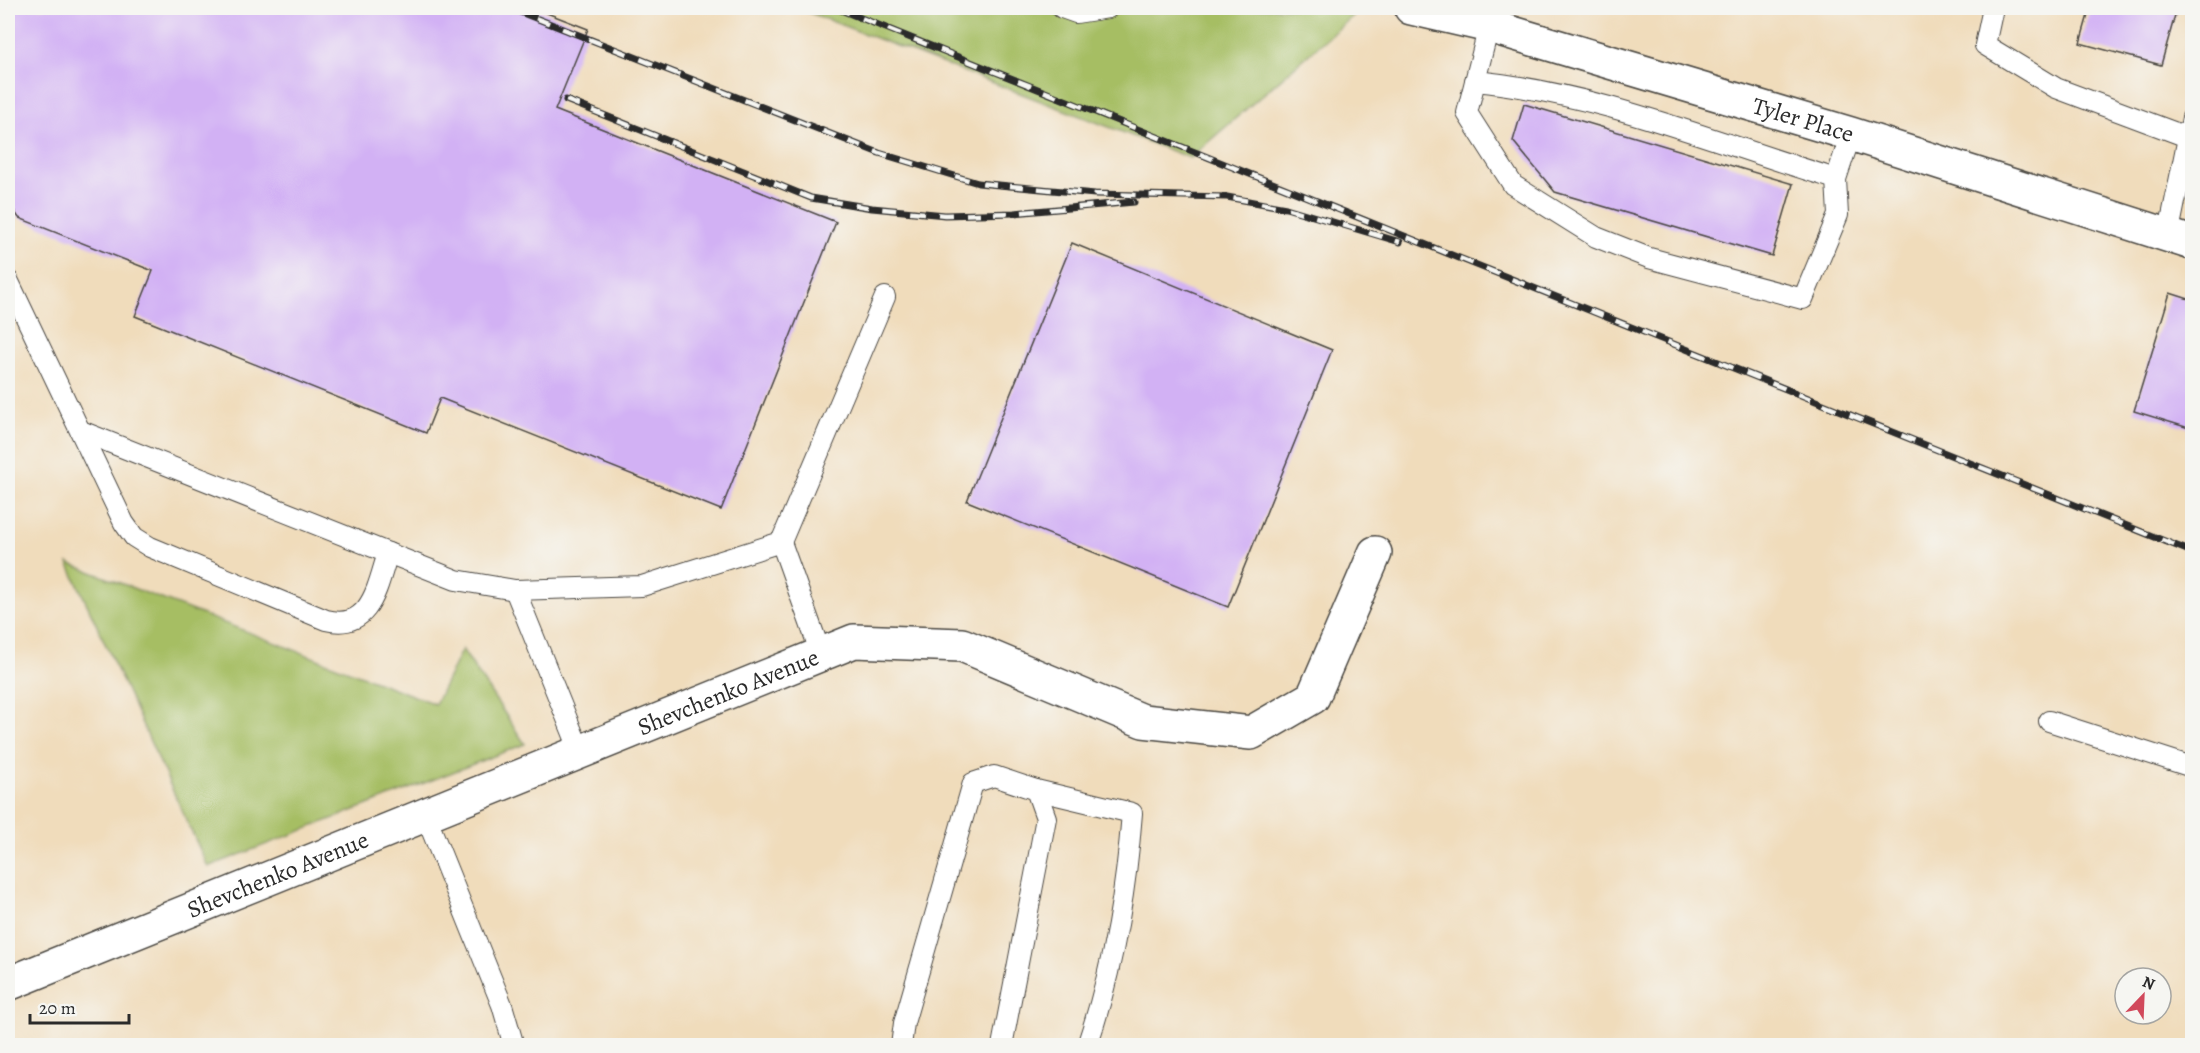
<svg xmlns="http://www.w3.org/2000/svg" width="2200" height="1053" viewBox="0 0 2200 1053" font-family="Alegreya,serif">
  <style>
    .green { fill: #a6be63; stroke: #687447; stroke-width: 1.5 }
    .building { fill: #d2b1f4 }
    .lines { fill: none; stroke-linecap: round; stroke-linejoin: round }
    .lane-casing { stroke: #494641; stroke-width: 22 }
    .street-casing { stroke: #494641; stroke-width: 36 }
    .lane { stroke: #fff; stroke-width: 20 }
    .street { stroke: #fff; stroke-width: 33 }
    .rail-casing { stroke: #2b2b2b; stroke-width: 7 }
    .rail { stroke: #f6f6f2; stroke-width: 4.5; stroke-dasharray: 14; stroke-linecap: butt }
    .labels { text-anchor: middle; stroke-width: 4.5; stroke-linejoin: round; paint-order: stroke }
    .street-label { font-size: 24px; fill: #2b2b2b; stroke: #f6f6f2 }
  </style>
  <rect width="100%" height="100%" fill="#f6f6f2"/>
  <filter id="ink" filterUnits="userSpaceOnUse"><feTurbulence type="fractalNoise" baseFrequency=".0167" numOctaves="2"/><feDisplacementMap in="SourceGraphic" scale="12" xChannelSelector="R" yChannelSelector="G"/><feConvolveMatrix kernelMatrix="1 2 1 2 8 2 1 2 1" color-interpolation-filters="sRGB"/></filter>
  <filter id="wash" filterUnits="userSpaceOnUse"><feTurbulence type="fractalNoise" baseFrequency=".008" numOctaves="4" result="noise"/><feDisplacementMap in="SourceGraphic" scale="24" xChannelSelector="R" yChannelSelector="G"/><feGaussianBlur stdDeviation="1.35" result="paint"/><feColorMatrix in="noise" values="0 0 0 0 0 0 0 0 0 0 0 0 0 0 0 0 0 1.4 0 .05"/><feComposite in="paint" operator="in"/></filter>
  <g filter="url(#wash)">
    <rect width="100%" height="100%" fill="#f0dcbb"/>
    <g class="green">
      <path d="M 797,8 L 1362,8 L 1190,158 Z"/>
      <path d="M 68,563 L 435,704 L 462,649 L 525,744 L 208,867 Z"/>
    </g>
    <g id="blocks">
      <g class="building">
        <path d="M 14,8 L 534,8 L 588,29 L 555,110 L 836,222 L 721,510 L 440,398 L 426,433 L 135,316 L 153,271 L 19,218 L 8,202 L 8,24 Z"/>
        <path d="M 2090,8 L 2177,8 L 2161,65 L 2080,43 Z"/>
        <path d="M 1524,104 L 1793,184 L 1772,256 L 1555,192 L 1513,141 Z"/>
        <path d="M 1072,243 L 1332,350 L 1228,607 L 967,501 Z"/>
        <path d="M 2170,293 L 2192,300 L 2192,429 L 2134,411 Z"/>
      </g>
    </g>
  </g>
  <g filter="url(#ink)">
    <use href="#blocks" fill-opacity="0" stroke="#494641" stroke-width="1.5"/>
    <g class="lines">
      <g class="lane-casing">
        <g id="lane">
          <path d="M 1062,8 L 1076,13 L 1108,8"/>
          <path d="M 1993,8 L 1985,45 L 2056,88 L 2187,137"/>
          <path d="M 1489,26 L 1467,113 L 1513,185 L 1596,237 L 1649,258 L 1803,299 L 1838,215 L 1836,179 L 1851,134"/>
          <path d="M 1475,81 C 1599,93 1717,143 1836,179"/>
          <path d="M 2168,236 L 2192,118"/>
          <path d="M 8,280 L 124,523 L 134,537 L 150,547 L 326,620 C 371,631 377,587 388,553"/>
          <path d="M 81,431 L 456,580 L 515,590 L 642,586 L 781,542 L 885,297"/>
          <path d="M 781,542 L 821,654"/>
          <path d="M 515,590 L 580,751"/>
          <path d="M 2049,721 L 2192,767"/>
          <path d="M 1036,790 L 1132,813 C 1126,893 1113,969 1087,1046"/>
          <path d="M 425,814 L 502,1005 L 514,1046"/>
          <path d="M 901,1046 L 904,1023 L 973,783 L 994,776 L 1036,790 L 1046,818 L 1002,1046"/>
        </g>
      </g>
      <g class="street-casing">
        <g id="street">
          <path id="s1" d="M 1411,8 L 1489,26 L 1851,134 L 2192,243"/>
          <path id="s2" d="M 8,984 L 854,641 L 962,645 L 1143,721 L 1251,733 L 1313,697 L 1375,553"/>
        </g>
      </g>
      <use href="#lane" class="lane"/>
      <use href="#street" class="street"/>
      <g class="rail-casing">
        <g id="rail">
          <path d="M 510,8 L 879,153 L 978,183 L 1095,194 L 1227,197 L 1286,208 L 1400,242"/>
          <path d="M 836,8 L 2192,552"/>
          <path d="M 566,100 L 811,198 L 872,208 L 945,215 L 1014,213 L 1134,202"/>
        </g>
      </g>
      <use href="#rail" class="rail"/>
    </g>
  </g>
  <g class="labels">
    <g class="street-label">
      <text dy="8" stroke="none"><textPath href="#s1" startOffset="408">Tyler Place</textPath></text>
      <text dy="8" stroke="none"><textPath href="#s2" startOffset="777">Shevchenko Avenue</textPath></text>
      <text dy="8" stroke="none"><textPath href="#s2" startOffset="291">Shevchenko Avenue</textPath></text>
    </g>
  </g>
  <rect width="2200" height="1053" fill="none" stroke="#f6f6f2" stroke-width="30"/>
  <g transform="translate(2143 996) rotate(23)"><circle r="28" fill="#f6f6f2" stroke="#a5a5a2" stroke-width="1.5"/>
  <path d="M0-4.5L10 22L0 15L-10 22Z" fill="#d1495b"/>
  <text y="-9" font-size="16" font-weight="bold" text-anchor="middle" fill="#2b2b2b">N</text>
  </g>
  <path d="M30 1014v9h99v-9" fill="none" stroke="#2b2b2b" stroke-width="3"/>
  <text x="39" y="1014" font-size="18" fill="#2b2b2b" stroke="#f6f6f2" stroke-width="4.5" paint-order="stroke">20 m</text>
</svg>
